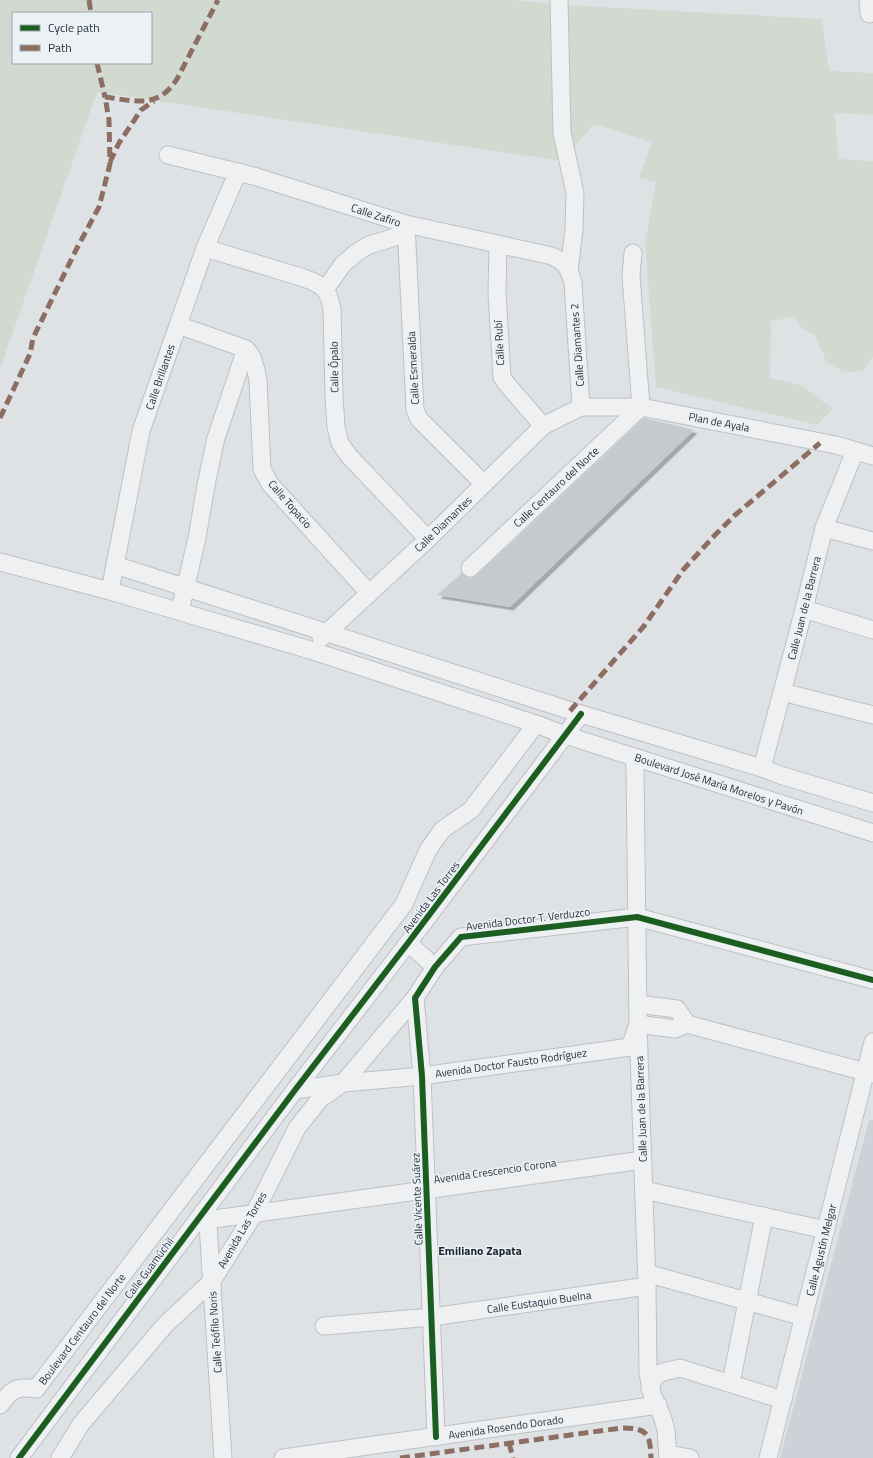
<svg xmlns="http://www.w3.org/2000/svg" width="873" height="1458" viewBox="0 0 873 1458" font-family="'Titillium Web',sans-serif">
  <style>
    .built { fill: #cdd2d8 }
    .green { fill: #d1d9d0; fill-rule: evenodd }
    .building { fill: #c7cacd; filter: url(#shadow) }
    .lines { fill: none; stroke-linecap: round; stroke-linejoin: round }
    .minor-casing { stroke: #bec0c3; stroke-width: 19 }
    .minor { stroke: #eff0f1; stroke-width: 17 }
    .quiet { stroke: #8d6e63; stroke-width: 5; stroke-dasharray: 10 5; stroke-linecap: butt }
    .cycleway-casing { stroke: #ecf1f5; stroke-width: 8 }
    .cycleway { stroke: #1b5e20; stroke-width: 6 }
    .labels { text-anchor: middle; stroke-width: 3; stroke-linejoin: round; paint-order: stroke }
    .street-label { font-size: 11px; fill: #27333d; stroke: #ecf1f5 }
    .neighbourhood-label { font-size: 12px; font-weight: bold; fill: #19242e; stroke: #ecf1f5 }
  </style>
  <defs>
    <filter id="shadow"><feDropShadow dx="3.5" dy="3.5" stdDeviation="0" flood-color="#0004"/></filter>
  </defs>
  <rect width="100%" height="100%" fill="#dfe2e5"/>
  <path class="built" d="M 869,1120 L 873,1120 L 873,1458 L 780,1458 Z"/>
  <path class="green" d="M 0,0 L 512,0 L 564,5 L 822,19 L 829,71 L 873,73 L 873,115 L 835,113 L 838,159 L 873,161 L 873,357 L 862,371 L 844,372 L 827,363 L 815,335 L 802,328 L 794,317 L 771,321 L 770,378 L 801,385 L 833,409 L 817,425 L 656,387 L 645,243 L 656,182 L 639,178 L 652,142 L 594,124 L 562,161 L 97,92 L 0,369 ZM 13,13 L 151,13 L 151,63 L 13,63 Z"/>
  <path class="building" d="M 644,418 L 694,430 L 510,607 L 437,595 L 462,573 L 468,578 L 473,578 L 477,575 Z"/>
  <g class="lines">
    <g class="minor-casing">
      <g id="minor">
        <path d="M 559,0 L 562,133 L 575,193 L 574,229 L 569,271"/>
        <path d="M 868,0 L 869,14"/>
        <path d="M 168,155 L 257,177 L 406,224 L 552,256 C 566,263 569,268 573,283 L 581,407"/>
        <path d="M 406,224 L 415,410 L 419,419 L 484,484"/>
        <path d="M 498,244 L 497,294 L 502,377 L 505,382 L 543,426"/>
        <path d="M 205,248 L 304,278 C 323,285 328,288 332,309 L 334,397 L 336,427 L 340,443 L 349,456 L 428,539"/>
        <path d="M 325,290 L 343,264 L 356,253 L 369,245 L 389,239 L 407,232"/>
        <path d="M 178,325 L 246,349 L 252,357 L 256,370 L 258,381 L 262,469 L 270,484 L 369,593"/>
        <path d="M 824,528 L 873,541"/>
        <path d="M 0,562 L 110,591 L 310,650 L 536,724 L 565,735 L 873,833"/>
        <path d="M 115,565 L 581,714 L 762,768 L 780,775 L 873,803"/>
        <path d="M 470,568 L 641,407 L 631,276 L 633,253"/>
        <path d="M 110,591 L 141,431 L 205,248 L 234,181 L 239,172"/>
        <path d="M 804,609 L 873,630"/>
        <path d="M 180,611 L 197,538 L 206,485 L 216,438 L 246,349"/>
        <path d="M 321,638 L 428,539 L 543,426 L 581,407 L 641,407 L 836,445 L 873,456"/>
        <path d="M 782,692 L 873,715"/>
        <path d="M 633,757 L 635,766 L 638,1024 L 647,1286 L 648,1373 L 652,1394 L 662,1416 L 666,1430 L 668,1458"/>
        <path d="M 762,768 L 804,609 L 824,528 L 855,451"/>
        <path d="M 408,943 L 435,967"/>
        <path d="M 638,1004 L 677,1009 L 687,1024"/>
        <path d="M 295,1090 L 343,1083 L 422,1076 L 630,1047 L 638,1024 L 675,1029 L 687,1024 L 873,1074"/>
        <path d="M 644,1190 L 826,1230"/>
        <path d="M 207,1209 L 223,1458"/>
        <path d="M 207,1220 L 643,1160"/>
        <path d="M 646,1273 L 804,1317"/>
        <path d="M 324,1326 L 432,1317 L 647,1286"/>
        <path d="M 731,1383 L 764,1216"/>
        <path d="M 650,1389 L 655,1376 L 663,1372 L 680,1368 L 783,1400"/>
        <path d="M 0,1405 C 12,1389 16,1386 36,1389 L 404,904 L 428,850 L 442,830 L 471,810 L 536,724"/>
        <path d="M 436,1437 L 422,1076 L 415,998 L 435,967 L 461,937 L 637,917 L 873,980"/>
        <path d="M 668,1454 L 690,1458"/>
        <path d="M 19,1458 L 295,1090 L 408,943 L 581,714"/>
        <path d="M 60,1458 L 81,1424 L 165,1325 L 212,1281 L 254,1214 L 297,1128 L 320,1099 L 343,1083 L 415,998"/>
        <path d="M 283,1458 L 658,1405"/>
        <path d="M 768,1458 L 873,1042"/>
      </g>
    </g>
    <use href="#minor" class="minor"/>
    <g class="quiet">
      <path d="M 89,0 L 91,13"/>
      <path d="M 97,63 L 105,97"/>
      <path d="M 110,162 L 119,143 L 141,110 L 154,101"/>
      <path d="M 0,418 L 30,354 L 33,338 L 76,250 L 99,207 L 110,164 L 109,120 L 105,97 C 136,101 158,109 177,79 L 218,0"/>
      <path d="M 570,711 L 644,626 L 683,570 L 714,536 L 734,516 L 820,443"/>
      <path d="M 509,1443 L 513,1458"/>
      <path d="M 400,1458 L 622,1428 C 648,1428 650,1434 651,1458"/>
    </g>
    <g class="cycleway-casing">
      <g id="cycleway">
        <path d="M 436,1437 L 422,1076 L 415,998 L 435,967 L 461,937 L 637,917 L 873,980"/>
        <path d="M 19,1458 L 295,1090 L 408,943 L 581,714"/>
      </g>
    </g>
    <use href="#cycleway" class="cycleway"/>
  </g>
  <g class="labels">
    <g class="street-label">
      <text transform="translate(376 215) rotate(18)" y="4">Calle Zafiro</text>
      <text transform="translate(499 343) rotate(-93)" y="4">Calle Rubí</text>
      <text transform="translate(577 345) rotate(-94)" y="4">Calle Diamantes 2</text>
      <text transform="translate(334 367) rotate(-91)" y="4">Calle Ópalo</text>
      <text transform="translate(413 368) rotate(-93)" y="4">Calle Esmeralda</text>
      <text transform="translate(160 377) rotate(-71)" y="4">Calle Brillantes</text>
      <text transform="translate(719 422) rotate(11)" y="4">Plan de Ayala</text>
      <text transform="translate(556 487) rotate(-43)" y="4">Calle Centauro del Norte</text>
      <text transform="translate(290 504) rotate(49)" y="4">Calle Topacio</text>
      <text transform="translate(443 524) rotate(-44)" y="4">Calle Diamantes</text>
      <text transform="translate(804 608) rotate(-76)" y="4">Calle Juan de la Barrera</text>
      <text transform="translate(719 784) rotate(18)" y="4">Boulevard José María Morelos y Pavón</text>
      <text transform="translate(431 897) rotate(-53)" y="4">Avenida Las Torres</text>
      <text transform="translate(528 919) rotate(-7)" y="4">Avenida Doctor T. Verduzco</text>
      <text transform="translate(511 1063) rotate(-8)" y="4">Avenida Doctor Fausto Rodríguez</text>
      <text transform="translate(641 1109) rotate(-92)" y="4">Calle Juan de la Barrera</text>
      <text transform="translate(495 1171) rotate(-8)" y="4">Avenida Crescencio Corona</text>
      <text transform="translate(417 1199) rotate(-92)" y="4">Calle Vicente Suárez</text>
      <text transform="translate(242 1230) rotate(-60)" y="4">Avenida Las Torres</text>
      <text transform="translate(821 1250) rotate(-76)" y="4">Calle Agustín Melgar</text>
      <text transform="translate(149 1268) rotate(-53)" y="4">Calle Guamúchil</text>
      <text transform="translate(539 1302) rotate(-8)" y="4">Calle Eustaquio Buelna</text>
      <text transform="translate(82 1329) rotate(-53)" y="4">Boulevard Centauro del Norte</text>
      <text transform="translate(215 1332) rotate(-94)" y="4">Calle Teófilo Noris</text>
      <text transform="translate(506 1427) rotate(-8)" y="4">Avenida Rosendo Dorado</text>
    </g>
    <g class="neighbourhood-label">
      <text x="480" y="1255">Emiliano Zapata</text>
    </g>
  </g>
  <rect x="12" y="12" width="140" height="52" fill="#ecf1f5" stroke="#9da5ab"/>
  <rect x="20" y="25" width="20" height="6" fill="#1b5e20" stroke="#9da5ab"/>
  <text x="48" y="32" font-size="12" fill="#27333d">Cycle path</text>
  <rect x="20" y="45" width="20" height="6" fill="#8d6e63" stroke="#9da5ab"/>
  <text x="48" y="52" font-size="12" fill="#27333d">Path</text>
</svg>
